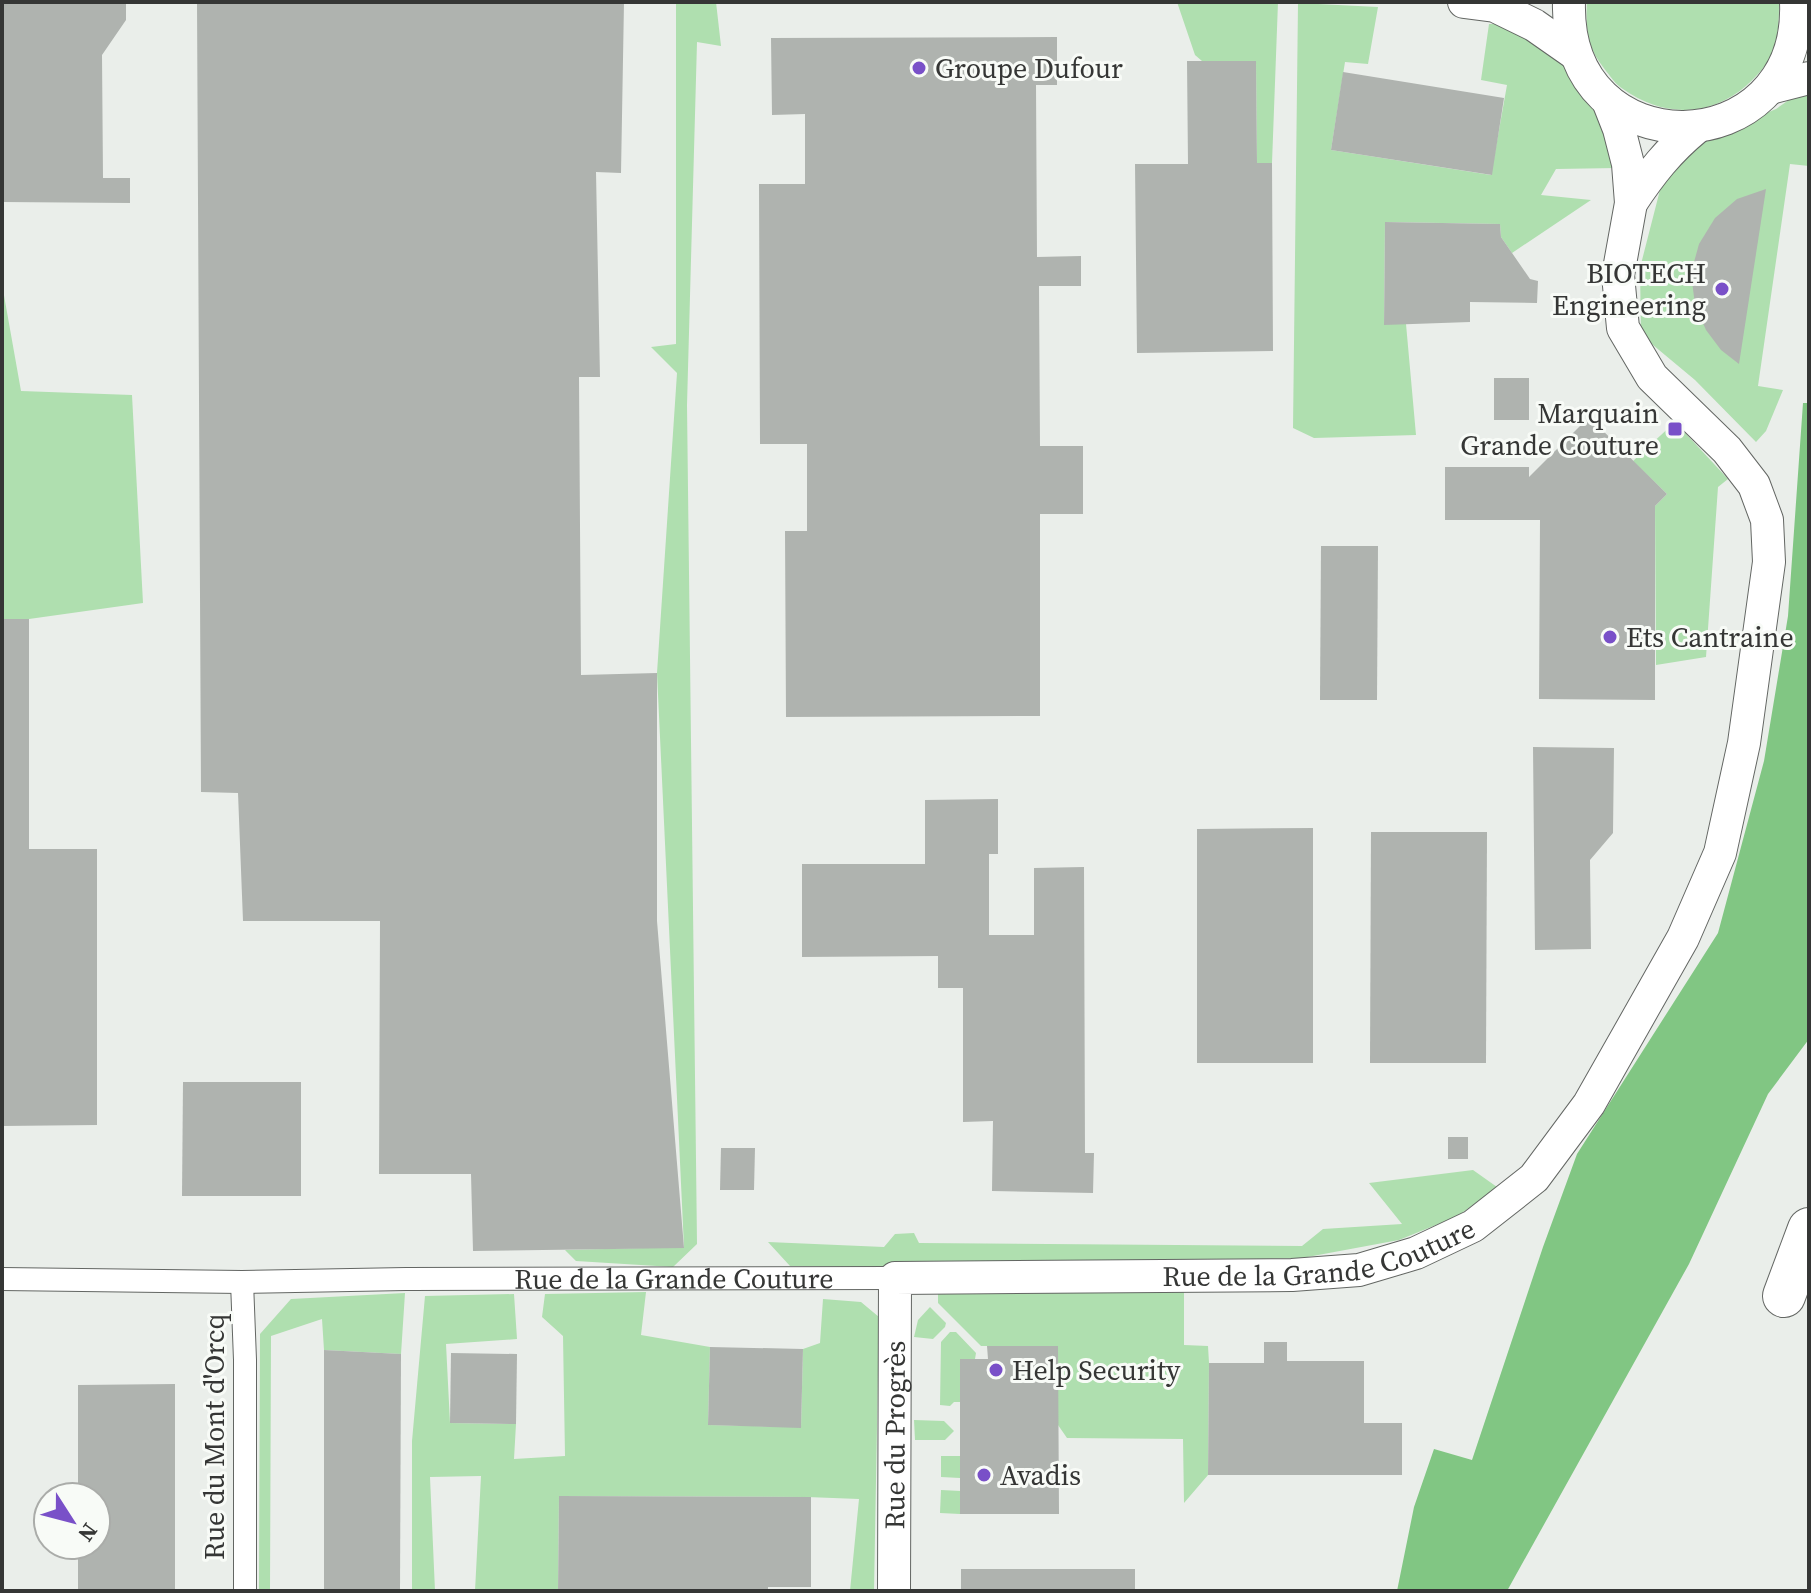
<svg xmlns="http://www.w3.org/2000/svg" width="1811" height="1593" viewBox="0 0 1811 1593" font-family="'Source Serif 4',serif">
  <style>
    .green { fill: #afdfaf }
    .forest { fill: #81c683 }
    .building { fill: #afb3af }
    .lines { fill: none; stroke-linecap: round; stroke-linejoin: round }
    .street-casing { stroke: #636663; stroke-width: 24 }
    .secondary-casing { stroke: #636663; stroke-width: 34 }
    .highway-casing { stroke: #636663; stroke-width: 44 }
    .street { stroke: #fff; stroke-width: 22 }
    .secondary { stroke: #fff; stroke-width: 32 }
    .highway { stroke: #fff; stroke-width: 42 }
    .poi-dot { fill: #7950c8; stroke: #f8fbf7; stroke-width: 3 }
    .labels { text-anchor: middle; stroke-width: 6; stroke-linejoin: round; paint-order: stroke }
    .poi-label { font-size: 28px; fill: #353635; stroke: #f8fbf7; text-anchor: start }
    .street-label { font-size: 28px; fill: #353635; stroke: #f8fbf7 }
  </style>
  <rect width="100%" height="100%" fill="#eaeeea"/>
  <g class="green">
    <path d="M 676,2 L 716,2 L 721,46 L 697,42 L 687,405 L 697,1244 L 673,1267 L 576,1261 L 565,1250 L 684,1247 L 657,673 L 677,373 L 651,347 L 676,344 Z"/>
    <path d="M 1177,2 L 1278,2 L 1272,163 L 1257,163 L 1256,61 L 1202,61 L 1195,55 Z"/>
    <path d="M 1587,2 L 1779,2 C 1779,18 1779,35 1773,51 C 1769,63 1757,76 1747,85 C 1710,118 1662,117 1623,89 C 1616,85 1611,77 1606,71 C 1601,64 1596,58 1593,51 C 1586,35 1586,19 1587,2 Z"/>
    <path d="M 1298,3 L 1378,7 L 1368,64 L 1345,62 L 1331,150 L 1491,175 L 1507,85 L 1481,80 L 1489,24 L 1534,25 L 1574,53 L 1617,168 L 1556,169 L 1541,195 L 1591,200 L 1512,253 L 1501,237 L 1500,224 L 1385,222 L 1384,324 L 1406,324 L 1416,435 L 1314,438 L 1293,428 Z"/>
    <path d="M 1809,86 L 1809,166 L 1790,164 L 1758,386 L 1783,390 L 1766,431 L 1756,442 L 1695,380 L 1641,335 L 1640,268 L 1661,186 L 1672,161 L 1721,132 L 1776,109 Z"/>
    <path d="M 2,284 L 21,391 L 132,395 L 143,603 L 29,619 L 2,619 Z"/>
    <path d="M 1675,422 L 1728,479 L 1718,487 L 1706,657 L 1656,665 L 1655,506 L 1667,494 L 1633,461 Z"/>
    <path d="M 1473,1170 L 1497,1187 L 1458,1216 L 1399,1240 L 1302,1258 L 913,1268 L 790,1266 L 768,1242 L 884,1247 L 895,1234 L 914,1233 L 919,1243 L 1302,1246 L 1323,1229 L 1402,1224 L 1369,1183 Z"/>
    <path d="M 646,1292 L 641,1335 L 710,1347 L 708,1425 L 801,1427 L 803,1349 L 820,1343 L 823,1299 L 861,1302 L 879,1317 L 874,1591 L 850,1591 L 859,1499 L 807,1497 L 559,1496 L 558,1591 L 475,1591 L 481,1476 L 430,1477 L 435,1591 L 412,1591 L 412,1441 L 425,1296 L 514,1294 L 517,1339 L 446,1344 L 450,1423 L 516,1424 L 514,1459 L 565,1456 L 563,1336 L 542,1317 L 545,1294 Z"/>
    <path d="M 1184,1292 L 1184,1345 L 1208,1346 L 1209,1363 L 1208,1475 L 1184,1503 L 1183,1439 L 1067,1438 L 1058,1425 L 1058,1346 L 981,1346 L 938,1303 L 938,1294 Z"/>
    <path d="M 405,1293 L 401,1354 L 324,1350 L 322,1319 L 271,1336 L 270,1591 L 259,1591 L 260,1334 L 291,1299 Z"/>
    <path d="M 930,1307 L 946,1323 L 945,1327 L 933,1339 L 914,1337 L 918,1320 Z"/>
    <path d="M 950,1332 L 956,1332 L 976,1353 L 975,1359 L 960,1359 L 960,1402 L 954,1402 L 950,1406 L 940,1405 L 941,1342 Z"/>
    <path d="M 914,1420 L 944,1421 L 954,1431 L 945,1440 L 915,1440 Z"/>
    <path d="M 941,1456 L 961,1456 L 960,1478 L 941,1477 Z"/>
    <path d="M 941,1490 L 961,1491 L 960,1514 L 940,1513 Z"/>
  </g>
  <path class="forest" d="M 1803,403 L 1809,403 L 1809,1039 L 1768,1094 L 1689,1264 L 1507,1591 L 1397,1591 L 1414,1507 L 1434,1449 L 1472,1460 L 1543,1247 L 1577,1154 L 1718,933 L 1764,761 L 1788,616 Z"/>
  <g class="building">
    <path d="M 2,2 L 126,2 L 126,20 L 102,55 L 103,178 L 130,178 L 130,203 L 2,202 Z"/>
    <path d="M 197,2 L 624,2 L 621,173 L 596,172 L 600,377 L 579,377 L 581,675 L 657,673 L 657,921 L 684,1248 L 473,1251 L 471,1174 L 379,1174 L 380,921 L 243,921 L 238,793 L 201,792 Z"/>
    <path d="M 1057,37 L 1057,85 L 1036,85 L 1037,257 L 1081,256 L 1081,286 L 1039,286 L 1040,446 L 1083,446 L 1083,514 L 1040,514 L 1040,716 L 786,717 L 785,531 L 807,531 L 807,444 L 760,444 L 759,184 L 805,184 L 805,114 L 772,115 L 771,38 Z"/>
    <path d="M 1187,61 L 1256,61 L 1257,163 L 1272,163 L 1273,351 L 1137,353 L 1135,164 L 1188,164 Z"/>
    <path d="M 1343,72 L 1504,98 L 1492,175 L 1331,150 Z"/>
    <path d="M 1766,189 L 1739,364 L 1721,350 L 1706,330 L 1695,305 L 1691,273 L 1699,244 L 1715,218 L 1737,199 Z"/>
    <path d="M 1385,222 L 1500,224 L 1501,237 L 1530,279 L 1538,281 L 1537,303 L 1470,302 L 1470,322 L 1384,325 Z"/>
    <rect x="1494" y="378" width="35" height="42"/>
    <path d="M 1589,417 L 1667,494 L 1655,506 L 1655,700 L 1539,699 L 1540,520 L 1445,520 L 1445,467 L 1529,467 L 1529,477 Z"/>
    <path d="M 1321,546 L 1378,546 L 1377,700 L 1320,700 Z"/>
    <path d="M 2,619 L 29,619 L 29,849 L 97,849 L 97,1125 L 2,1126 Z"/>
    <path d="M 1533,747 L 1614,748 L 1613,833 L 1590,860 L 1591,949 L 1535,950 Z"/>
    <path d="M 998,799 L 998,854 L 989,854 L 989,935 L 1034,935 L 1034,868 L 1084,867 L 1085,1153 L 1094,1153 L 1093,1193 L 992,1191 L 993,1121 L 963,1122 L 963,988 L 938,988 L 938,956 L 802,957 L 802,864 L 925,864 L 925,800 Z"/>
    <path d="M 1313,828 L 1313,1063 L 1197,1063 L 1197,829 Z"/>
    <path d="M 1371,832 L 1487,832 L 1486,1063 L 1370,1063 Z"/>
    <path d="M 183,1082 L 301,1082 L 301,1196 L 182,1196 Z"/>
    <rect x="1448" y="1137" width="20" height="22"/>
    <path d="M 721,1148 L 755,1148 L 754,1190 L 720,1190 Z"/>
    <path d="M 1264,1342 L 1287,1342 L 1287,1361 L 1364,1361 L 1364,1423 L 1402,1423 L 1402,1475 L 1208,1475 L 1209,1363 L 1264,1363 Z"/>
    <path d="M 987,1346 L 1058,1346 L 1059,1514 L 960,1514 L 960,1359 L 988,1359 Z"/>
    <path d="M 710,1347 L 803,1349 L 801,1428 L 708,1425 Z"/>
    <path d="M 324,1350 L 401,1354 L 400,1591 L 324,1591 Z"/>
    <path d="M 451,1353 L 517,1354 L 516,1424 L 450,1423 Z"/>
    <path d="M 175,1384 L 175,1591 L 78,1591 L 78,1545 L 96,1545 L 96,1497 L 78,1497 L 78,1385 Z"/>
    <path d="M 559,1496 L 811,1497 L 811,1587 L 768,1587 L 768,1591 L 558,1591 Z"/>
    <rect x="961" y="1569" width="174" height="22"/>
  </g>
  <g class="lines">
    <g class="street-casing">
      <g id="street">
        <path id="s1" d="M 2,1279 L 242,1282 L 406,1279 L 895,1278"/>
        <path d="M 242,1282 L 245,1360 L 245,1591"/>
      </g>
    </g>
    <g class="secondary-casing">
      <g id="secondary">
        <path d="M 1464,2 L 1495,6 L 1534,25 L 1574,53"/>
        <path d="M 1569,2 C 1564,171 1803,166 1796,2"/>
        <path d="M 1770,88 L 1809,78"/>
        <path d="M 1631,203 C 1651,173 1668,151 1696,128"/>
        <path id="s2" d="M 894,1591 L 895,1278 L 1292,1275 L 1359,1270 L 1416,1253 L 1473,1226 L 1534,1178 L 1589,1104 L 1683,938 L 1720,853 L 1744,743 L 1769,562 L 1767,520 L 1754,485 L 1727,450 L 1652,377 L 1623,328 L 1618,275 L 1631,203 L 1628,164 L 1619,129 L 1608,101"/>
      </g>
    </g>
    <g class="highway-casing">
      <path id="highway" d="M 1784,1296 L 1809,1229"/>
    </g>
    <use href="#street" class="street"/>
    <use href="#secondary" class="secondary"/>
    <use href="#highway" class="highway"/>
  </g>
  <g class="poi-dot">
    <circle cx="919" cy="68" r="8"/>
    <circle cx="1722" cy="289" r="8"/>
    <rect x="1667" y="421" width="16" height="16" rx="4"/>
    <circle cx="1610" cy="637" r="8"/>
    <circle cx="996" cy="1370" r="8"/>
    <circle cx="984" cy="1475" r="8"/>
  </g>
  <g class="labels">
    <g class="poi-label">
      <text x="935" y="78">Groupe Dufour</text>
      <text x="1706" y="283" text-anchor="end">BIOTECH<tspan x="1706" dy="32">Engineering</tspan></text>
      <text x="1659" y="423" text-anchor="end">Marquain<tspan x="1659" dy="32">Grande Couture</tspan></text>
      <text x="1626" y="647">Ets Cantraine</text>
      <text x="1012" y="1380">Help Security</text>
      <text x="1000" y="1485">Avadis</text>
    </g>
    <g class="street-label">
      <text dy="10" stroke="none"><textPath href="#s2" startOffset="740">Rue de la Grande Couture</textPath></text>
      <text dy="10" stroke="none"><textPath href="#s1" startOffset="672">Rue de la Grande Couture</textPath></text>
      <text dy="10" stroke="none"><textPath href="#s2" startOffset="156">Rue du Progrès</textPath></text>
      <text transform="translate(214 1437) rotate(-90)" y="10">Rue du Mont d'Orcq</text>
    </g>
  </g>
  <rect width="1811" height="1593" fill="none" stroke="#353635" stroke-width="8"/>
  <g transform="translate(72 1521) rotate(126)"><circle r="38" fill="#f8fbf7" stroke="#aaaca9" stroke-width="2"/>
  <path d="M0-6L14 30L0 20L-14 30Z" fill="#7950c8"/>
  <text y="-12" font-size="22" font-weight="bold" text-anchor="middle" fill="#353635">N</text>
  </g>
</svg>
